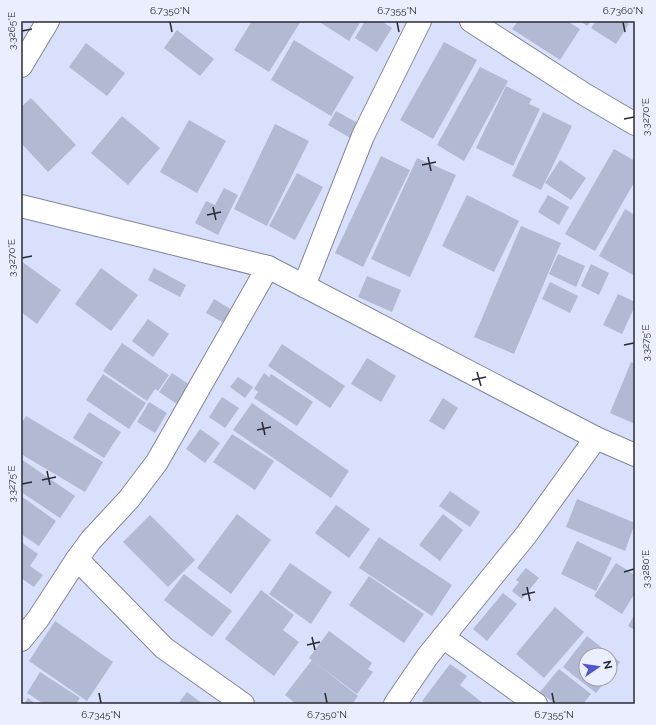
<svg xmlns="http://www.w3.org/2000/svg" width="656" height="725" viewBox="0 0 656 725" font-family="Raleway,sans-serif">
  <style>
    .building { fill: #b2b9d3 }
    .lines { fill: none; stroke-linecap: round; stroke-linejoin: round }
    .street-casing { stroke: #8187a0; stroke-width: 24 }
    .street { stroke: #fff; stroke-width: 22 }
    .ticks { fill: none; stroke: #282a35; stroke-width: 1.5 }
    .neatline { fill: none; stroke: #282a35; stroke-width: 1.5 }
    .ticks-label { font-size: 10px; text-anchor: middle; fill: #282a35 }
  </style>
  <rect width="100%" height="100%" fill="#d9e0fc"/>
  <g class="building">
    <path d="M 252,21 L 301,21 L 269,72 L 234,50 Z"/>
    <path d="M 318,21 L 361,21 L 349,41 Z"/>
    <path d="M 365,21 L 381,21 L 392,28 L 377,52 L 355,38 Z"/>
    <path d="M 518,21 L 567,21 L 580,29 L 560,60 L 512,29 Z"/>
    <path d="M 580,21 L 591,21 L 587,26 Z"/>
    <path d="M 596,21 L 625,21 L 629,24 L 616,44 L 591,28 Z"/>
    <path d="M 177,30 L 214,59 L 200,76 L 164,48 Z"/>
    <path d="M 294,40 L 354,77 L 331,116 L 271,80 Z"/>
    <path d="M 444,42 L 477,60 L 433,139 L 400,120 Z"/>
    <path d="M 86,43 L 125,73 L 107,96 L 69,67 Z"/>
    <path d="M 480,67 L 508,81 L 464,161 L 437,145 Z"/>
    <path d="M 506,86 L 532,99 L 529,104 L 540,109 L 513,166 L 476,148 Z"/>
    <path d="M 31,98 L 76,145 L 48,172 L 21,143 L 21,107 Z"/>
    <path d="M 336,111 L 361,125 L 352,139 L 328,125 Z"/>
    <path d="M 543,112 L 572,126 L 541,190 L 512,176 Z"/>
    <path d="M 122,116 L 160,148 L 128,185 L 91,153 Z"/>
    <path d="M 189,120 L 226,141 L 197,193 L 160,172 Z"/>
    <path d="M 275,124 L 309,141 L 267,226 L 234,209 Z"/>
    <path d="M 614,149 L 635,161 L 635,181 L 595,251 L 565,234 Z"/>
    <path d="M 381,156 L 410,170 L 363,267 L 335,253 Z"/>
    <path d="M 417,158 L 456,175 L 410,277 L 371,259 Z"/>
    <path d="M 560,160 L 586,178 L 571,200 L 545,183 Z"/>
    <path d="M 297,173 L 323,187 L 295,240 L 269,226 Z"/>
    <path d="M 224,188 L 238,195 L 218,235 L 195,223 L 206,201 L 215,205 Z"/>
    <path d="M 467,195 L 519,221 L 494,272 L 442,246 Z"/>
    <path d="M 548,195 L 569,207 L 559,225 L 538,212 Z"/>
    <path d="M 625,209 L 635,215 L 635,276 L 599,256 Z"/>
    <path d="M 521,226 L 561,243 L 514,354 L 474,337 Z"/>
    <path d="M 558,254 L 585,266 L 576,287 L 549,274 Z"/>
    <path d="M 21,261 L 61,290 L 37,324 L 21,312 Z"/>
    <path d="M 591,264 L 609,273 L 599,295 L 581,286 Z"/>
    <path d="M 101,268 L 138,295 L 111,331 L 75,304 Z"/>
    <path d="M 154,268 L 186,285 L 180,297 L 148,280 Z"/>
    <path d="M 367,276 L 401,290 L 392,312 L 358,297 Z"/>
    <path d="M 550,282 L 578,296 L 570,313 L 542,299 Z"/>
    <path d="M 618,294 L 635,302 L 635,306 L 622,334 L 603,325 Z"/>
    <path d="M 214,299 L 232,310 L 224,323 L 206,313 Z"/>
    <path d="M 148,319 L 169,334 L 153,357 L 132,341 Z"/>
    <path d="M 122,343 L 169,375 L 158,391 L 155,389 L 147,401 L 103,371 Z"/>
    <path d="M 282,344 L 345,386 L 330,408 L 268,366 Z"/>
    <path d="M 367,358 L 396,376 L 381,402 L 351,384 Z"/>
    <path d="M 631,362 L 635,364 L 635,424 L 610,413 Z"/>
    <path d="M 172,373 L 190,385 L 177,404 L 159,392 Z"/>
    <path d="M 264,373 L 269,377 L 271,374 L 313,402 L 297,426 L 254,398 L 258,392 L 254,389 Z"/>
    <path d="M 103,374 L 146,403 L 129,429 L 86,400 Z"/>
    <path d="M 238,377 L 253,387 L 245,398 L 230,387 Z"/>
    <path d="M 222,397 L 239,408 L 225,428 L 209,417 Z"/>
    <path d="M 443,398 L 458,408 L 444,430 L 429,421 Z"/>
    <path d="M 149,402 L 167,413 L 155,433 L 137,422 Z"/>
    <path d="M 252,403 L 349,471 L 331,498 L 233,430 Z"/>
    <path d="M 89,412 L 121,432 L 104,458 L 73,438 Z"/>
    <path d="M 26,416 L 103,462 L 85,492 L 21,454 L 21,424 Z"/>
    <path d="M 200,429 L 220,443 L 205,463 L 186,449 Z"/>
    <path d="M 232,434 L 274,461 L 255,490 L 213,462 Z"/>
    <path d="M 21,459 L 75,496 L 60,518 L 21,492 Z"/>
    <path d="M 450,491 L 480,512 L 470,527 L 439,506 Z"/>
    <path d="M 21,496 L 56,521 L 39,546 L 21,534 Z"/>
    <path d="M 577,499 L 635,523 L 625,551 L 566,527 Z"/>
    <path d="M 336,505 L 370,529 L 349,558 L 315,533 Z"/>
    <path d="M 237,514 L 271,540 L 231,594 L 197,568 Z"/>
    <path d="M 443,514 L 463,530 L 440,561 L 419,545 Z"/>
    <path d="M 150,515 L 195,560 L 168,587 L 123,542 Z"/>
    <path d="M 379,537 L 452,585 L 432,616 L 359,568 Z"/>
    <path d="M 577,541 L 612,558 L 596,591 L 561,574 Z"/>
    <path d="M 21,542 L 38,554 L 30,566 L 43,575 L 34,587 L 21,578 Z"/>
    <path d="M 290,563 L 332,592 L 311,624 L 269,594 Z"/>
    <path d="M 616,563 L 635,575 L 635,593 L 622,614 L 594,596 Z"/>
    <path d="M 526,568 L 539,578 L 522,599 L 512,591 L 519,582 L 516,580 Z"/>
    <path d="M 184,574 L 232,611 L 212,637 L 164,600 Z"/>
    <path d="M 369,576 L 424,614 L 404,643 L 349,605 Z"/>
    <path d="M 261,590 L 294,615 L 283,630 L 299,642 L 274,676 L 225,639 Z"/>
    <path d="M 503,593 L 517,604 L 487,641 L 473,629 Z"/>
    <path d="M 555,607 L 584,632 L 544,678 L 516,654 Z"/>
    <path d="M 635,614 L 635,630 L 628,626 Z"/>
    <path d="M 55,621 L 113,662 L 87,701 L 29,661 Z"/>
    <path d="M 329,631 L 372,663 L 368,669 L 373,672 L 357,694 L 309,658 Z"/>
    <path d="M 587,636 L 620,662 L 610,675 L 610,655 L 586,655 L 586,679 L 607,679 L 596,693 L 563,667 Z"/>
    <path d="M 312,660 L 358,696 L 352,704 L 296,704 L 285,695 Z"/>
    <path d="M 450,664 L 467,676 L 460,685 L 484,704 L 426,704 L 422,701 Z"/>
    <path d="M 559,669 L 591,694 L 583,704 L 555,704 L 540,692 Z"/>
    <path d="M 40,672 L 80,698 L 76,704 L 44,704 L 27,693 Z"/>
    <path d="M 187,692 L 203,704 L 178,704 Z"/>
    <path d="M 28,698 L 36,704 L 24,704 Z"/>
  </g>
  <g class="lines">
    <g class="street-casing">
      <g id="street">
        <path d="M 471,21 L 584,94 L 635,124"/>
        <path d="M 21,66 L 48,21"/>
        <path d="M 21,206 L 268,267 L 596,438 L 635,455"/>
        <path d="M 304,286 L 363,136 L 420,21"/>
        <path d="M 77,559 L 164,648 L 243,704"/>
        <path d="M 443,637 L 536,704"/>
        <path d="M 21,640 L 38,619 L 77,559 L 91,540 L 129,499 L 157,462 L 268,267"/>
        <path d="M 395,704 L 427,657 L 526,535 L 596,438"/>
      </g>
    </g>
    <use href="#street" class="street"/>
  </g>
  <path class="ticks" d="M 170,22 L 172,32M 397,22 L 399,32M 623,22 L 625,32M 22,31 L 32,29M 624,119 L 634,117M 428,157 L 431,171M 422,165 L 436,162M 213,207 L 216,220M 207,215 L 221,212M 22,258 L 32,256M 624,345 L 634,343M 477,372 L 481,386M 472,380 L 486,377M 262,422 L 265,435M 257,430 L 271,427M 47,471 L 50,485M 42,480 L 56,477M 22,484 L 32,482M 624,572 L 634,569M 527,587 L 530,601M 522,595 L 535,592M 312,637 L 315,650M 307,645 L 320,642M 99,693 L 101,703M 325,693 L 327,703M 552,693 L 554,703"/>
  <rect width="656" height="725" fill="none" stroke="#eaeeff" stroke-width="44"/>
  <g transform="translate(598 667) rotate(77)"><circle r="19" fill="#eaeeff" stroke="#9ca0ae"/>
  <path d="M0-3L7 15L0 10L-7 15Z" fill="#4e58ce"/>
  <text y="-6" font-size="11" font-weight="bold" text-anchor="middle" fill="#282a35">N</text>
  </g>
  <rect x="22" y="22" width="612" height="681" class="neatline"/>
  <g class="ticks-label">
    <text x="170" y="14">6.7350°N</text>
    <text x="397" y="14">6.7355°N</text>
    <text x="623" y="14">6.7360°N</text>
    <text transform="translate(11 31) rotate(-90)" y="4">3.3265°E</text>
    <text transform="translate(645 117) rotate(-90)" y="4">3.3270°E</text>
    <text transform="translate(11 258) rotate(-90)" y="4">3.3270°E</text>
    <text transform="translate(645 343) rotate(-90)" y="4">3.3275°E</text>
    <text transform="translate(11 484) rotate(-90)" y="4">3.3275°E</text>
    <text transform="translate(645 569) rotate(-90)" y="4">3.3280°E</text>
    <text x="101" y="718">6.7345°N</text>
    <text x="327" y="718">6.7350°N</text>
    <text x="554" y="718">6.7355°N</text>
  </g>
</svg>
